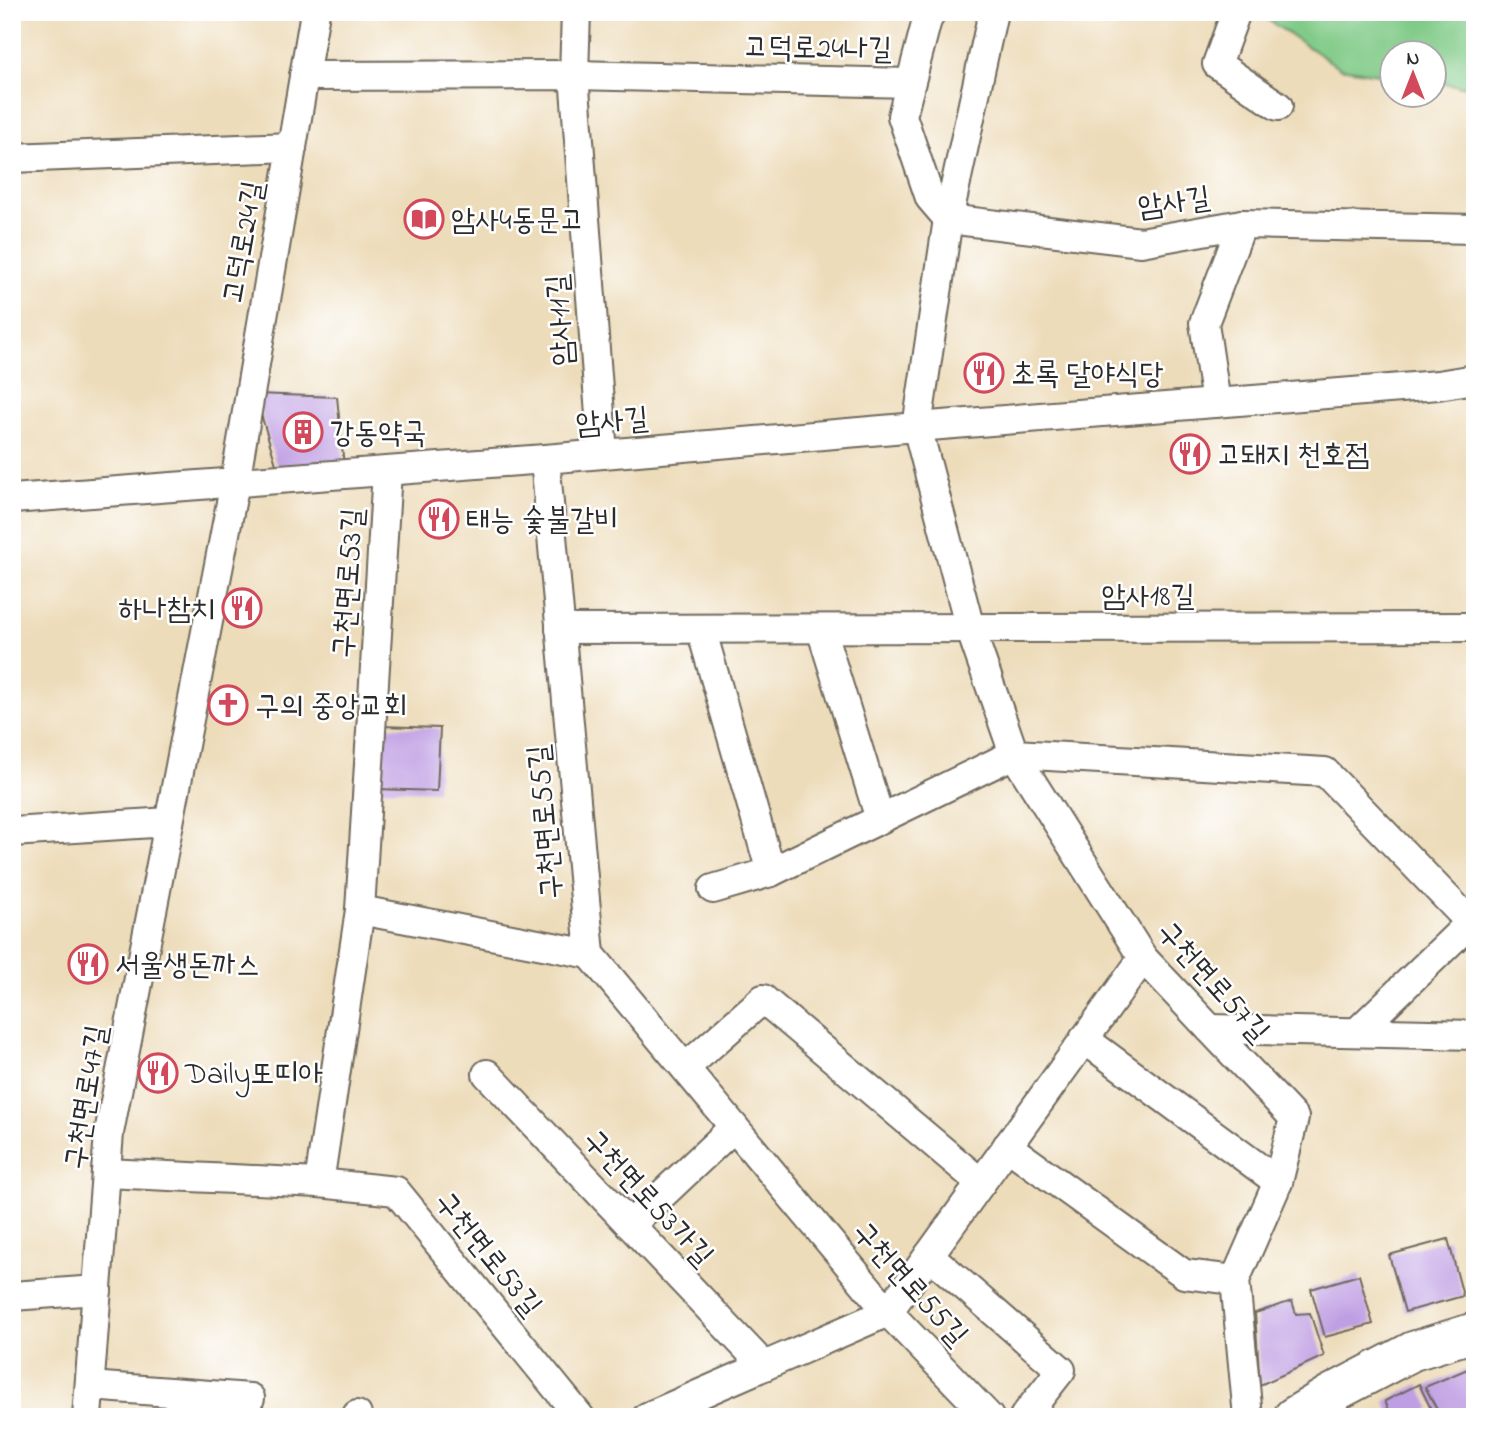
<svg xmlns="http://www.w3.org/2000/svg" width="1487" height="1429" viewBox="0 0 1487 1429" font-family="'Indie Flower','Poor Story',sans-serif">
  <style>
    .green { fill: #81cb88; stroke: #567b5a; stroke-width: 2 }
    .building { fill: #bf9fe3 }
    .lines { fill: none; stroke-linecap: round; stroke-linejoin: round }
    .minor-casing { stroke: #6f695d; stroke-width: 32 }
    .secondary-casing { stroke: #6f695d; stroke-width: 42 }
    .minor { stroke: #fff; stroke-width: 28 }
    .secondary { stroke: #fff; stroke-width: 38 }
    .labels { text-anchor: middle; stroke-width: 5; stroke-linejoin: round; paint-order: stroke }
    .street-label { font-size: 30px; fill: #2b2b2b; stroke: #fff }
    .poi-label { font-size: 30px; fill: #2b2b2b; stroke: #fff; text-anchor: start }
  </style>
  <rect width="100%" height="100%" fill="#fff"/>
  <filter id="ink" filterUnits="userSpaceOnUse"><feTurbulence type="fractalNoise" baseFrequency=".0143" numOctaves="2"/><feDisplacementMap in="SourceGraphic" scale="14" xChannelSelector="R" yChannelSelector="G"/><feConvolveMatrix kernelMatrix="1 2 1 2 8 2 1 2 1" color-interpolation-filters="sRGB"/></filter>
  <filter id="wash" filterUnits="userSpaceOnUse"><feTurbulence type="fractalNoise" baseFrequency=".00686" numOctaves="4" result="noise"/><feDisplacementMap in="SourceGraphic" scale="28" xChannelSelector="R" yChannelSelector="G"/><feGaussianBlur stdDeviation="1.57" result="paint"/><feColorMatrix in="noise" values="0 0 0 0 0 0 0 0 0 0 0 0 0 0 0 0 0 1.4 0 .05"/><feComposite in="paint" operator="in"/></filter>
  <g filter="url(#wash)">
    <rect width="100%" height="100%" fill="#eddcba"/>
    <path class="green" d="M 1256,12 L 1475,12 L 1475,88 L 1435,82 L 1434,52 L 1392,52 L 1392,76 L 1340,68 Z"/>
    <g id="blocks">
      <g class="building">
        <path d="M 255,394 L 337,397 L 344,466 L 278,471 Z"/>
        <path d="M 380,726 L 440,728 L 437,791 L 377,789 Z"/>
        <path d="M 1448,1239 L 1463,1296 L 1405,1312 L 1389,1255 Z"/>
        <path d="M 1359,1275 L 1373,1324 L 1325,1337 L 1311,1289 Z"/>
        <path d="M 1292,1301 L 1296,1314 L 1310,1313 L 1324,1356 L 1260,1385 L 1255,1313 Z"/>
        <path d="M 1472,1367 L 1475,1376 L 1475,1417 L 1441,1417 L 1425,1387 Z"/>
        <path d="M 1419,1384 L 1431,1409 L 1416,1417 L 1392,1417 L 1385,1401 Z"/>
      </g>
    </g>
  </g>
  <g filter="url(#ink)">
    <use href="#blocks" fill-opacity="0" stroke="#6f695d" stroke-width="2"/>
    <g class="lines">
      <g class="minor-casing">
        <g id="minor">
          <path d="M 576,12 L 574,75 L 603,454"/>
          <path d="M 932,12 L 927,20 L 902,116 L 930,198 L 948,219 L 1141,242 L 1242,224 L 1475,229"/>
          <path d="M 993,12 L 948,219 L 917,427 L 970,628 L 1014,754 L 1143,958 L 1294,1118 L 1278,1182 L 1235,1280 L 1248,1417"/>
          <path d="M 1236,12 L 1217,64 L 1278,106"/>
          <path d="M 304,76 L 574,75 L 910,83"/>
          <path d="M 12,158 L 292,147"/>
          <path d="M 1216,403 L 1204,323 L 1242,224"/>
          <path d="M 545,459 L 590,954 L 888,1312 L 989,1417"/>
          <path d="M 12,499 L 545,459 L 917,427 L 1438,385 L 1475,379"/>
          <path d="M 560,629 L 1475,627"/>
          <path d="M 701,629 L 771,872"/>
          <path d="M 821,629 L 880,819"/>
          <path d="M 12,832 L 169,822"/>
          <path d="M 713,889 L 771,872 L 1014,754 L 1325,772 L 1470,922"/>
          <path d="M 360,910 L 590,954"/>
          <path d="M 1210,1029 L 1475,1035"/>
          <path d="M 1357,1032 L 1475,918"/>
          <path d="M 1084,1039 L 1278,1182"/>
          <path d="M 685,1068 L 763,999 L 981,1183"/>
          <path d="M 487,1074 L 764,1366"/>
          <path d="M 1007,1146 L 1184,1274 L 1235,1280"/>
          <path d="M 106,1173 L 319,1183 L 360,910 L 387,471"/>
          <path d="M 319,1183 L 396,1191 L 580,1417"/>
          <path d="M 630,1225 L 734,1127"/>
          <path d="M 929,1255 L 1061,1370 L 1024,1417"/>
          <path d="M 12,1296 L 97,1290"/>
          <path d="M 90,1386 L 250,1398"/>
          <path d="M 87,1417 L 109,1133 L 235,482 L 315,12"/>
          <path d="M 356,1417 L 357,1415"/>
          <path d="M 647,1417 L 888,1312 L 1143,958"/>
        </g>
      </g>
      <g class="secondary-casing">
        <path id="secondary" d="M 1293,1417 L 1331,1394 L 1413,1351 L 1475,1332"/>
      </g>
      <use href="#minor" class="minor"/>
      <use href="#secondary" class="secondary"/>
    </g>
  </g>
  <defs>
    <g id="library-ring" transform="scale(2.0125)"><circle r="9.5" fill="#fff" stroke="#d1495b" stroke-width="1.5"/><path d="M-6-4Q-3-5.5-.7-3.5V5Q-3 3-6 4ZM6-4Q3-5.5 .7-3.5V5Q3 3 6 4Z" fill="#d1495b"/></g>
    <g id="restaurant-ring" transform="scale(2.0125)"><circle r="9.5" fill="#fff" stroke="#d1495b" stroke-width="1.5"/><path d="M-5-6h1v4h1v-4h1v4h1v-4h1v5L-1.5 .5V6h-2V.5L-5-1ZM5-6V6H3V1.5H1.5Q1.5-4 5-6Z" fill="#d1495b"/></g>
    <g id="building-ring" transform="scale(2.0125)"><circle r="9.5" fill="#fff" stroke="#d1495b" stroke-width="1.5"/><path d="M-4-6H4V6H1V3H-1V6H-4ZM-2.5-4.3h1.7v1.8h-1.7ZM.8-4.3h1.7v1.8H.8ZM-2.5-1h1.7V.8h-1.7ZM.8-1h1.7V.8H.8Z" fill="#d1495b"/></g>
    <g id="church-ring" transform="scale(2.0125)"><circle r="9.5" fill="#fff" stroke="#d1495b" stroke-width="1.5"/><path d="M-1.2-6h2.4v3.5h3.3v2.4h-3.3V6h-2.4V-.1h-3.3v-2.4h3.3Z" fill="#d1495b"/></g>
  </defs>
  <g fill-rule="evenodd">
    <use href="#library-ring" x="424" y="219"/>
    <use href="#restaurant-ring" x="984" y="373"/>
    <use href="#building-ring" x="303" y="432"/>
    <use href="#restaurant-ring" x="1190" y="454"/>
    <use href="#restaurant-ring" x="439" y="519"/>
    <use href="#restaurant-ring" x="242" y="608"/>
    <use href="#church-ring" x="228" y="705"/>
    <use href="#restaurant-ring" x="88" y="964"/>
    <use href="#restaurant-ring" x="158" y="1073"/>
  </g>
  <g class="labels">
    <g class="street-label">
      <text transform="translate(818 47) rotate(1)" y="10">고덕로24나길</text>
      <text transform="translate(1174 201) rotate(-8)" y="10">암사길</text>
      <text transform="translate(242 242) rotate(-80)" y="10">고덕로24길</text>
      <text transform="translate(559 320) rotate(-94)" y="10">암사11길</text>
      <text transform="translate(612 420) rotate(-5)" y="10">암사길</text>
      <text transform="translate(347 583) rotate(-86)" y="10">구천면로53길</text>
      <text x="1148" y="605">암사18길</text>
      <text transform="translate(544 822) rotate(-95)" y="10">구천면로55길</text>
      <text transform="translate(1214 981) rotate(48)" y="10">구천면로57길</text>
      <text transform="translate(85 1097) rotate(-81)" y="10">구천면로47길</text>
      <text transform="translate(649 1197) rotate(47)" y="10">구천면로53가길</text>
      <text transform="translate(489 1253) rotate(51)" y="10">구천면로53길</text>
      <text transform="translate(911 1283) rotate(48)" y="10">구천면로55길</text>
    </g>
    <g class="poi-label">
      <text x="451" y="229">암사4동문고</text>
      <text x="1011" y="383">초록 달야식당</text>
      <text x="330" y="442">강동약국</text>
      <text x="1217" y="464">고돼지 천호점</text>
      <text x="466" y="529">태능 숯불갈비</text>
      <text x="215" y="618" text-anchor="end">하나참치</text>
      <text x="255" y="715">구의 중앙교회</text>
      <text x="115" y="974">서울생돈까스</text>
      <text x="185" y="1083">Daily또띠아</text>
    </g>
  </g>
  <rect width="1487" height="1429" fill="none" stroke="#fff" stroke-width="42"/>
  <g transform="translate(1413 74)"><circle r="33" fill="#ffffff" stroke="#aaaaaa" stroke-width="2"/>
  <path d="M0-5L12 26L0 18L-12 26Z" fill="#d1495b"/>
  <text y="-10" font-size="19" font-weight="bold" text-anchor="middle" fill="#2b2b2b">N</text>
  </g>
</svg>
